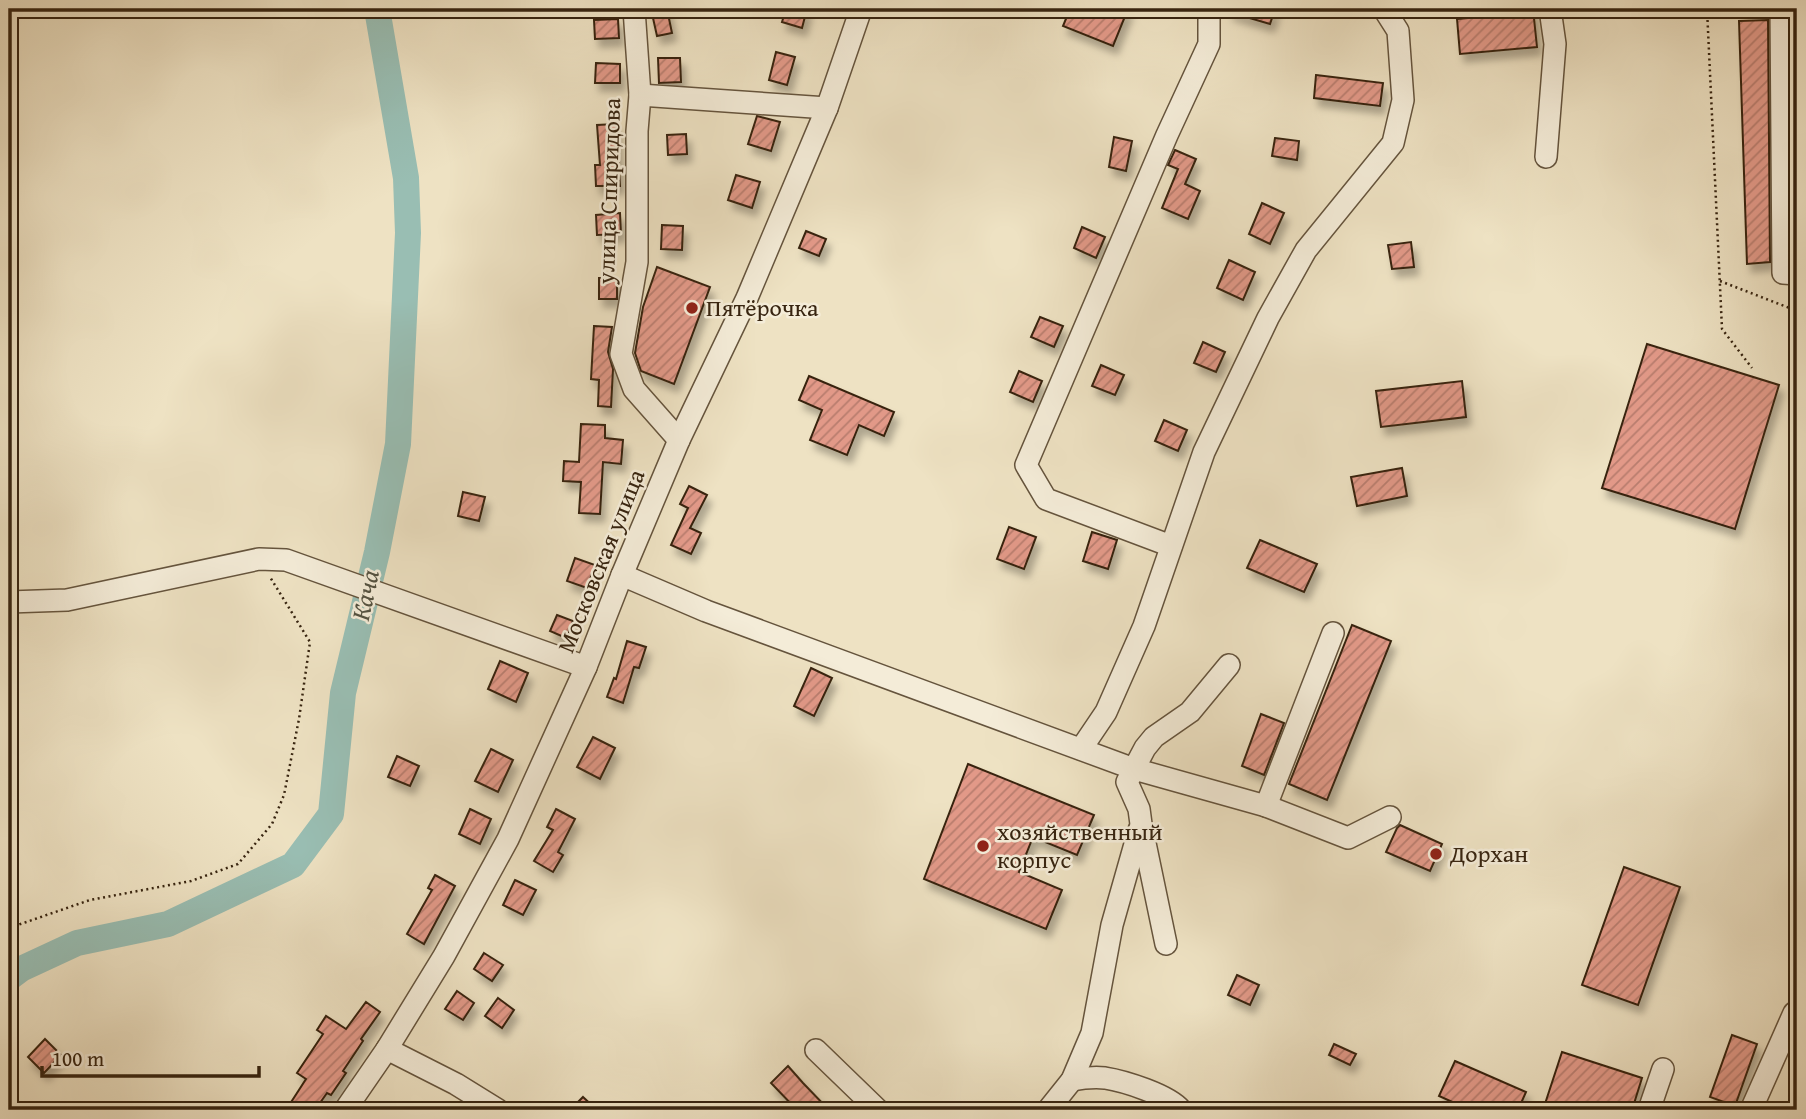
<svg xmlns="http://www.w3.org/2000/svg" width="1806" height="1119" viewBox="0 0 1806 1119" font-family="'Gentium Book Plus',serif">
  <style>
    .lines { fill: none; stroke-linecap: round; stroke-linejoin: round }
    .river { stroke: #99beb3; stroke-width: 26 }
    .building { fill: url(#building-hatch); stroke: #372410; stroke-width: 2; filter: url(#shadow) }
    .minor-casing { stroke: #65543d; stroke-width: 24 }
    .path { stroke: #372410; stroke-width: 2.5; stroke-dasharray: 2 3.5; stroke-linecap: butt }
    .minor { stroke: #f4ecd8; stroke-width: 21 }
    .poi-dot { fill: #8f2418; stroke: #f4ecd8; stroke-width: 2.5 }
    .labels { text-anchor: middle; stroke-width: 5; stroke-linejoin: round; paint-order: stroke }
    .street-label { font-size: 24px; fill: #372410; stroke: #f4ecd8 }
    .poi-label { font-size: 24px; fill: #372410; stroke: #f4ecd8; text-anchor: start }
    .water-label { font-size: 26px; font-style: italic; fill: #545241; stroke: #f4ecd8 }
  </style>
  <defs>
    <pattern id="building-hatch" width="6" height="6" patternUnits="userSpaceOnUse" patternTransform="scale(1.75)"><rect width="6" height="6" fill="#e29988"/><path d="M-1 1l2-2M0 6l6-6M5 7l2-2" fill="none" stroke="#b87d6e"/></pattern>
    <filter id="shadow"><feDropShadow dx="4.5" dy="8" stdDeviation="3.5" flood-color="#0004"/></filter>
  </defs>
  <rect width="100%" height="100%" fill="#eee2c3"/>
  <filter id="stains"><feTurbulence type="fractalNoise" baseFrequency=".00286" numOctaves="4"/><feColorMatrix values="0 0 0 0 .2 0 0 0 0 .09 0 0 0 0 .02 0 0 0 .5 -.17"/></filter>
  <radialGradient id="worn" r=".72"><stop offset=".6" stop-color="#630" stop-opacity="0"/><stop offset="1" stop-color="#630" stop-opacity=".3"/></radialGradient>
  <g class="lines">
    <path class="river" d="M 9,978 L 21,969 L 77,943 L 168,924 L 293,865 L 331,814 L 343,693 L 377,552 L 398,444 L 408,233 L 406,178 L 377,9"/>
  </g>
  <g class="building">
    <path d="M 651,9 L 667,9 L 672,33 L 657,36 Z"/>
    <path d="M 786,9 L 807,9 L 802,28 L 782,22 Z"/>
    <path d="M 1070,9 L 1128,9 L 1113,46 L 1063,26 Z"/>
    <path d="M 1229,9 L 1275,9 L 1270,24 L 1229,12 Z"/>
    <path d="M 1499,9 L 1533,9 L 1537,47 L 1460,54 L 1457,19 L 1500,15 Z"/>
    <path d="M 618,19 L 619,38 L 595,39 L 594,20 Z"/>
    <path d="M 1768,20 L 1770,262 L 1747,264 L 1739,21 Z"/>
    <path d="M 776,52 L 795,57 L 787,85 L 769,80 Z"/>
    <path d="M 658,58 L 680,58 L 681,82 L 659,83 Z"/>
    <path d="M 596,63 L 620,64 L 620,83 L 595,83 Z"/>
    <path d="M 1316,75 L 1383,83 L 1380,106 L 1314,98 Z"/>
    <path d="M 757,116 L 780,122 L 771,151 L 748,144 Z"/>
    <path d="M 616,124 L 620,186 L 596,186 L 595,165 L 600,165 L 597,125 Z"/>
    <path d="M 686,134 L 687,154 L 668,155 L 667,135 Z"/>
    <path d="M 1114,137 L 1132,141 L 1126,171 L 1109,167 Z"/>
    <path d="M 1275,138 L 1299,141 L 1297,160 L 1272,156 Z"/>
    <path d="M 1795,141 L 1797,141 L 1797,261 L 1796,261 Z"/>
    <path d="M 1175,150 L 1196,159 L 1185,184 L 1200,191 L 1188,219 L 1162,208 L 1178,169 L 1168,165 Z"/>
    <path d="M 736,175 L 760,182 L 752,208 L 728,200 Z"/>
    <path d="M 1262,203 L 1284,213 L 1270,244 L 1249,234 Z"/>
    <path d="M 620,213 L 621,234 L 597,235 L 596,215 Z"/>
    <path d="M 662,225 L 683,226 L 682,250 L 661,249 Z"/>
    <path d="M 1082,227 L 1105,237 L 1096,258 L 1074,248 Z"/>
    <path d="M 806,231 L 826,239 L 819,256 L 799,248 Z"/>
    <path d="M 1411,242 L 1414,267 L 1392,269 L 1388,245 Z"/>
    <path d="M 1229,260 L 1255,272 L 1243,300 L 1217,288 Z"/>
    <path d="M 657,267 L 710,287 L 674,384 L 641,371 L 635,353 L 643,307 Z"/>
    <rect x="599" y="278" width="18" height="21"/>
    <path d="M 1040,317 L 1063,326 L 1054,347 L 1031,337 Z"/>
    <path d="M 594,326 L 612,327 L 608,352 L 613,369 L 611,407 L 598,406 L 599,380 L 591,379 Z"/>
    <path d="M 1203,342 L 1225,352 L 1216,372 L 1194,363 Z"/>
    <path d="M 1647,344 L 1779,385 L 1735,529 L 1602,488 Z"/>
    <path d="M 1101,365 L 1124,375 L 1115,395 L 1092,386 Z"/>
    <path d="M 1019,371 L 1042,381 L 1033,402 L 1010,392 Z"/>
    <path d="M 809,376 L 894,412 L 884,436 L 859,425 L 847,455 L 810,440 L 822,410 L 799,400 Z"/>
    <path d="M 1462,381 L 1466,417 L 1381,427 L 1376,391 Z"/>
    <path d="M 1164,420 L 1187,430 L 1178,451 L 1155,441 Z"/>
    <path d="M 581,424 L 605,425 L 605,438 L 623,440 L 621,464 L 603,462 L 600,514 L 579,513 L 581,482 L 563,481 L 564,461 L 579,462 Z"/>
    <path d="M 1402,468 L 1407,496 L 1357,506 L 1351,477 Z"/>
    <path d="M 689,486 L 707,495 L 690,528 L 701,533 L 691,554 L 671,545 L 688,508 L 680,504 Z"/>
    <path d="M 463,492 L 485,497 L 479,521 L 458,516 Z"/>
    <path d="M 1009,527 L 1036,537 L 1024,569 L 997,559 Z"/>
    <path d="M 1092,532 L 1117,540 L 1108,569 L 1083,561 Z"/>
    <path d="M 1260,540 L 1317,564 L 1304,592 L 1247,568 Z"/>
    <path d="M 575,558 L 595,565 L 587,588 L 567,581 Z"/>
    <path d="M 557,615 L 573,621 L 566,638 L 550,631 Z"/>
    <path d="M 1352,625 L 1391,641 L 1327,800 L 1289,784 Z"/>
    <path d="M 627,641 L 646,647 L 639,668 L 634,667 L 623,703 L 607,697 L 614,678 L 616,679 Z"/>
    <path d="M 500,661 L 528,673 L 516,702 L 488,689 Z"/>
    <path d="M 811,668 L 832,678 L 814,716 L 794,706 Z"/>
    <path d="M 1261,714 L 1284,723 L 1264,775 L 1242,766 Z"/>
    <path d="M 593,737 L 615,748 L 600,779 L 577,767 Z"/>
    <path d="M 491,749 L 513,760 L 498,792 L 475,781 Z"/>
    <path d="M 397,756 L 419,766 L 410,786 L 388,777 Z"/>
    <path d="M 968,764 L 1094,815 L 1077,855 L 1033,837 L 1019,872 L 1062,890 L 1046,929 L 924,879 Z"/>
    <path d="M 470,809 L 491,819 L 480,844 L 459,834 Z"/>
    <path d="M 556,809 L 575,819 L 558,852 L 563,855 L 553,872 L 534,861 L 553,830 L 547,827 Z"/>
    <path d="M 1400,825 L 1442,844 L 1430,871 L 1386,852 L 1397,828 Z"/>
    <path d="M 1624,867 L 1680,887 L 1638,1005 L 1582,985 Z"/>
    <path d="M 435,875 L 455,886 L 424,944 L 407,934 L 432,890 L 428,888 Z"/>
    <path d="M 515,880 L 536,890 L 523,915 L 503,905 Z"/>
    <path d="M 484,953 L 503,965 L 492,981 L 474,969 Z"/>
    <path d="M 1237,975 L 1259,985 L 1250,1005 L 1228,995 Z"/>
    <path d="M 457,991 L 474,1003 L 463,1020 L 445,1009 Z"/>
    <path d="M 498,998 L 514,1010 L 502,1028 L 485,1016 Z"/>
    <path d="M 366,1002 L 380,1012 L 361,1039 L 363,1041 L 343,1071 L 346,1073 L 331,1095 L 327,1093 L 315,1110 L 286,1110 L 306,1079 L 297,1073 L 323,1034 L 317,1030 L 326,1016 L 346,1029 Z"/>
    <path d="M 1732,1035 L 1757,1044 L 1735,1106 L 1710,1097 Z"/>
    <path d="M 45,1039 L 61,1055 L 44,1073 L 28,1057 Z"/>
    <path d="M 1334,1044 L 1356,1054 L 1350,1065 L 1329,1055 Z"/>
    <path d="M 1562,1052 L 1642,1078 L 1632,1110 L 1543,1110 Z"/>
    <path d="M 1455,1061 L 1526,1092 L 1518,1110 L 1470,1110 L 1439,1096 Z"/>
    <path d="M 788,1066 L 803,1083 L 829,1110 L 797,1110 L 771,1083 Z"/>
    <path d="M 583,1097 L 597,1110 L 570,1110 Z"/>
  </g>
  <g class="lines">
    <g class="minor-casing">
      <g id="minor">
        <path d="M 634,9 L 640,95 L 637,131 L 637,262 L 621,354 L 634,389 L 679,440"/>
        <path d="M 1781,9 L 1783,273 L 1797,274"/>
        <path d="M 640,95 L 827,108"/>
        <path d="M 1546,157 L 1555,44 L 1550,9"/>
        <path d="M 1171,546 L 1046,499 L 1026,465 L 1167,135 L 1209,44 L 1209,9"/>
        <path d="M 622,575 L 706,611 L 1134,769 L 1266,806 L 1348,838 L 1390,817"/>
        <path d="M 9,602 L 67,600 L 259,559 L 286,560 L 586,667"/>
        <path d="M 1081,749 L 1106,712 L 1144,626 L 1204,452 L 1268,318 L 1306,250 L 1393,143 L 1403,100 L 1398,31 L 1384,9"/>
        <path d="M 1266,806 L 1333,633"/>
        <path d="M 1166,944 L 1141,824 L 1139,809 L 1127,782 L 1145,748 L 1154,737 L 1190,712 L 1229,665"/>
        <path d="M 387,1049 L 456,1084 L 498,1110"/>
        <path d="M 816,1050 L 878,1110"/>
        <path d="M 1072,1080 C 1083,1078 1094,1077 1105,1078 C 1124,1081 1169,1095 1181,1110"/>
        <path d="M 345,1110 L 387,1049 L 444,956 L 508,839 L 586,667 L 622,575 L 679,440 L 747,298 L 827,108 L 861,9"/>
        <path d="M 1048,1110 L 1072,1080 L 1092,1033 L 1112,925 L 1139,830"/>
        <path d="M 1649,1110 L 1663,1069"/>
        <path d="M 1751,1110 L 1794,1013"/>
      </g>
    </g>
    <g class="path">
      <path d="M 1707,9 L 1722,329 L 1752,368"/>
      <path d="M 1720,281 L 1797,311"/>
      <path d="M 9,928 L 90,900 L 191,881 L 238,864 L 272,824 L 284,795 L 299,719 L 310,642 L 270,577"/>
    </g>
    <use href="#minor" class="minor"/>
  </g>
  <g class="poi-dot">
    <circle cx="692" cy="308" r="7"/>
    <circle cx="983" cy="846" r="7"/>
    <circle cx="1436" cy="854" r="7"/>
  </g>
  <g class="labels">
    <g class="street-label">
      <text transform="translate(609 191) rotate(-88)" y="8">улица Спиридова</text>
      <text transform="translate(601 561) rotate(-68)" y="8">Московская улица</text>
    </g>
    <g class="poi-label">
      <text x="706" y="316">Пятёрочка</text>
      <text x="997" y="840">хозяйственный<tspan x="997" dy="28">корпус</tspan></text>
      <text x="1450" y="862">Дорхан</text>
    </g>
    <g class="water-label">
      <text transform="translate(365 595) rotate(-78)" y="9">Кача</text>
    </g>
  </g>
  <rect width="1806" height="1119" fill="none" stroke="#eee2c3" stroke-width="35"/>
  <rect x="10" y="10" width="1785" height="1098" fill="none" stroke="#372410" stroke-width="3.5"/>
  <rect x="18" y="18" width="1771" height="1084" fill="none" stroke="#372410" stroke-width="2"/>
  <path d="M42 1066v10h217v-10" fill="none" stroke="#372410" stroke-width="3.5"/>
  <text x="52" y="1066" font-size="21" fill="#372410" stroke="#f4ecd8" stroke-width="5" paint-order="stroke">100 m</text>
  <rect width="100%" height="100%" filter="url(#stains)"/>
  <rect width="100%" height="100%" fill="url(#worn)"/>
</svg>
